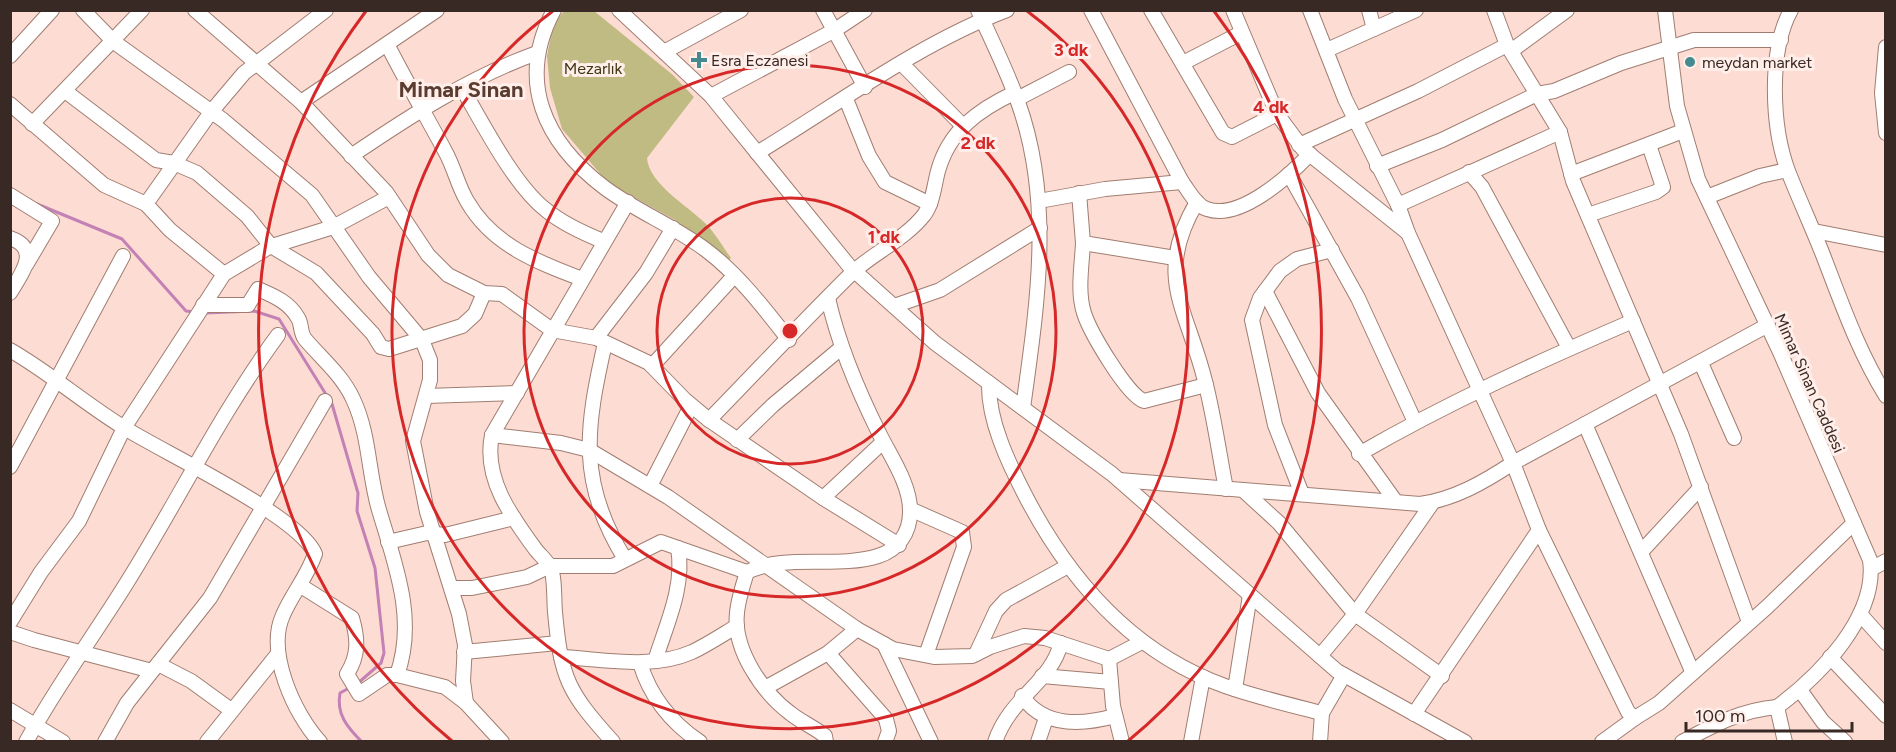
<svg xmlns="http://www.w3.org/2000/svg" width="1896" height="752" viewBox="0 0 1896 752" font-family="Figtree,sans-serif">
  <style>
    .green { fill: #c0bb83 }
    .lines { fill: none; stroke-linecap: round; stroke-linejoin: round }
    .stream { stroke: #c381b5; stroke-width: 3 }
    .minor-casing { stroke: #a17d71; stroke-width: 16 }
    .minor { stroke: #fff; stroke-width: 14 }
    .ring { fill: none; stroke: #d62828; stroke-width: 3 }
    .poi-dot { fill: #438b8f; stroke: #ffeee9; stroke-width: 2 }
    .labels { text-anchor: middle; stroke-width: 6; stroke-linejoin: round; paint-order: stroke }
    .poi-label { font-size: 16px; fill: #382924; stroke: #ffeee9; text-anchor: start }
    .park-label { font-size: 16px; fill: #3c3814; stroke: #ffeee9 }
    .street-label { font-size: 16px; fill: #382924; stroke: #ffeee9 }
    .district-label { font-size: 22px; font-weight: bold; fill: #5a3b30; stroke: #ffeee9 }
    .centre { fill: #d62828; stroke: #ffeee9; stroke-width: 3 }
    .ring-label { font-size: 18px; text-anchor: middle; font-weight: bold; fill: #d62828; stroke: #ffeee9; stroke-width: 6; stroke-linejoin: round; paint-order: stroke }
  </style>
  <rect width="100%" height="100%" fill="#fdddd3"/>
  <path class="green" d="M 564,11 L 594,11 L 673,75 L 694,97 L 647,158 C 649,184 688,206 705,223 C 715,233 723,247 731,258 L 728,261 L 675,220 L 608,183 L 562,129 L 550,88 L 547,56 L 553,25 Z"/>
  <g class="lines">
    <g class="stream">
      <path d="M 37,204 L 122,239 L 186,311 L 195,312"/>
      <path d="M 205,313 L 254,311 L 279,319 L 332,404 L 358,493 L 357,511 L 375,568 L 384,653 L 381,663 L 357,684"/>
      <path d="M 351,687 L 340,693 C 336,714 347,727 362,742"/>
    </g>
    <g class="minor-casing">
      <g id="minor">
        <path d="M 83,10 L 114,42 L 223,120 L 312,195 L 369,277 L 422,340 L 430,360 L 430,380 L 413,441 L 427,512 L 459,614 L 465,645 L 463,681 L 466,703"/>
        <path d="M 195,10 L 301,102 L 386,192 L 428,255 L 448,275 L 484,293 L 502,294 L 552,330 L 596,338 L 649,363 L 685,400 L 709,420 C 757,371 804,320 853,272 C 875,252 905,239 924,215 C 933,203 934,186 938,171 C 949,131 978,110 1014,93"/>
        <path d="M 554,10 C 516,81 544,142 605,188 C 636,211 674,226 706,250 C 738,274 764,308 789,340"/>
        <path d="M 619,10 L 711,96 L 850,267 L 935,343 L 1112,474 L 1337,671 L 1465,742"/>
        <path d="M 823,10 L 865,87"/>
        <path d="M 978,10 C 992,41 1007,71 1018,102 C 1054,202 1037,306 1023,408"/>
        <path d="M 1091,10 L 1182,182 C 1189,191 1196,206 1207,209 C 1240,221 1289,176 1310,154"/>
        <path d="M 1151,10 L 1223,133 L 1232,137 L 1277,114"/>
        <path d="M 1233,10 L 1277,114 L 1303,149 L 1408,233"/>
        <path d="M 1369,10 L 1374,29"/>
        <path d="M 1494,10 L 1507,45 L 1560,132 L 1573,181 L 1681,434 L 1749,622"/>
        <path d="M 1665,10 L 1677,106 L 1698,179 L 1780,352 L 1870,560 C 1878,617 1819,676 1777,707 L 1785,742"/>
        <path d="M 1791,10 C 1768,52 1772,128 1788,171 C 1799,199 1812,227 1823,255 C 1842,304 1858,351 1886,396"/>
        <path d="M 388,46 C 406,81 426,116 445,151 C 454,167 458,186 467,201 C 492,245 537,262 582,279"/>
        <path d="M 1886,47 L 1882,93 L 1886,133"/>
        <path d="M 1327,50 L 1416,10"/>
        <path d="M 1511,51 L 1567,10"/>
        <path d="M 664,52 L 741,10"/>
        <path d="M 10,56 L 52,10"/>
        <path d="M 1183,63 L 1241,33"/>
        <path d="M 902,64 L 963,126"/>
        <path d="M 462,88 C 483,124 514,185 546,210 C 563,224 583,233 603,241"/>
        <path d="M 65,91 L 156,160 L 174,163 L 197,173 L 247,216 L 271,246 L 316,273 L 373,334 L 381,347 L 389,349 L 462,326 L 475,314 L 484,293"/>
        <path d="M 711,96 L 835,30 L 865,10"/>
        <path d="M 846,99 L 869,156 L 885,182 L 930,204"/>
        <path d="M 1017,99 L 1069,72"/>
        <path d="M 301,102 L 437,10"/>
        <path d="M 10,104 L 104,185 L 146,204 L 170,230 L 224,274"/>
        <path d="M 32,124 L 142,10"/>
        <path d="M 1299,145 L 1418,91 L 1507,45"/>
        <path d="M 757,153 C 838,104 918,44 1007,10"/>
        <path d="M 351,156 C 410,116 470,77 537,53"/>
        <path d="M 1377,166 L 1442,140 L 1537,94 L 1554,91 L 1621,63 L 1694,40 L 1781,40"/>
        <path d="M 1469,172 L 1482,187 L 1569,348"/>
        <path d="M 1289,174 L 1358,298 L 1415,422"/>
        <path d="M 1571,174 L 1683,131"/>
        <path d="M 1079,193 L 1083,243 L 1175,258"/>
        <path d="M 10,195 L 52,221 L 26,265"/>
        <path d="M 1707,197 L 1760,176 L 1787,170"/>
        <path d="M 1039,201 L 1105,189 L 1182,182"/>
        <path d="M 1197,202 C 1153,276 1187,308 1205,381 C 1214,416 1219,453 1226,489"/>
        <path d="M 146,204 L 211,112 L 244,73 L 326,10"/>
        <path d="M 1398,205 L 1560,132"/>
        <path d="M 1588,215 L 1656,192 L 1663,187 L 1649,145"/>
        <path d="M 1814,231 L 1886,245"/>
        <path d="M 10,238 C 41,249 22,273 10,293"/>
        <path d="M 1083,243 C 1082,265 1077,291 1084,313 C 1090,332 1127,395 1144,401 L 1206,385"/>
        <path d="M 1265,291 L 1318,393 L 1396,502"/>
        <path d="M 203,305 L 248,305 L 258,289 C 274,296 289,302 298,318 C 302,324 300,333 305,339 C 322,359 342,375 353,399 C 370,435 368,473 379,510 C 395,564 417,619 397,675 L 387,675 L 359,694 L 347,674 C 359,655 358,639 352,618 L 301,586"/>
        <path d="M 894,306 L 940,290 L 1040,228"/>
        <path d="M 1768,325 L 1513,463 L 1539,530 L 1628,712 L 1635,718 L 1659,703 L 1767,607 L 1854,523"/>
        <path d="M 596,338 L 646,273 L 673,228"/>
        <path d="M 605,343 C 586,427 577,482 625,559"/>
        <path d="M 10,350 C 50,373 84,403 123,427 C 162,452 300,516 315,554 C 307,577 292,594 283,615 C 266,652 294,714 320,742"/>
        <path d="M 1701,363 L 1734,438"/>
        <path d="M 652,366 L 734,276"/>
        <path d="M 989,383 C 988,420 1008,462 1025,495 C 1069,580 1133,653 1225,686 C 1256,697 1290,705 1322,713"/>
        <path d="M 426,396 L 517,393"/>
        <path d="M 709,420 L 823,498 L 899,545"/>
        <path d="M 1585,424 L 1692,671"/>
        <path d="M 492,435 L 561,443 L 589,450 L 668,497 L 857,629 L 893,649 L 934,657 L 972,656 L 990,647 L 1024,636 L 1045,638 L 1109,659 L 1142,642"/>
        <path d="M 737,440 L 773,405 L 841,348"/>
        <path d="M 1359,454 C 1447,403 1540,361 1633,321"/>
        <path d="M 10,467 L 123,256"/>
        <path d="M 1119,480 L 1420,504 C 1455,499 1484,482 1513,463 L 1408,233 L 1398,205 L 1345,99 L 1310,10"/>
        <path d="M 650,486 L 691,406"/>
        <path d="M 1243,490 L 1279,523 L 1355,614 L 1442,676"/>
        <path d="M 1302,494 L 1275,425 L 1252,320 L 1260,298 L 1280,271 L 1297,259 L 1332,250"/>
        <path d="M 823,498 L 883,442"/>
        <path d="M 910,509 L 962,532 L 964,547 L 926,655"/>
        <path d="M 388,542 L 427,533 L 445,535 L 514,518"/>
        <path d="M 1641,552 L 1701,487"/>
        <path d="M 1871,569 L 1886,561"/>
        <path d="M 747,572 C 743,585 738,600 737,613 C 733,649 762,692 790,713 C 801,722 814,727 825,736 L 826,742"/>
        <path d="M 452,588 L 472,588 L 527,577 L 550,566 L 613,566 L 661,542 L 747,572 C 786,553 836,569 878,556 C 898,550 910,533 910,512 C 911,486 891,457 880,435 C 858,391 839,347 828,298"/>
        <path d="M 1860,614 L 1886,643"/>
        <path d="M 10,622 L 41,572 L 79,521 L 124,428 L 224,274 L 269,247 L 333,227 L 389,197"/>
        <path d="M 10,632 L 34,640 L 152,671"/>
        <path d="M 884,644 L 931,742"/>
        <path d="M 464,652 L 558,643"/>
        <path d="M 828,653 L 886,719 L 889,731 L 885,742"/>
        <path d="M 976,654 L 996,611 L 1006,600 L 1068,566"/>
        <path d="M 1320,656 L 1355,614 L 1433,502"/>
        <path d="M 561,657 C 604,659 651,670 692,652 C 707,645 722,635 737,626"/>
        <path d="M 1830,657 L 1886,716"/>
        <path d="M 1109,659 L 1113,706 L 1122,742"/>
        <path d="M 655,661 C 666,625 685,587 678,548"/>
        <path d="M 640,663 C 650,696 670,722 700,742"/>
        <path d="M 158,664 L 191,681 L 231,710"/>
        <path d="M 397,675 L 445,687 L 466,703 L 502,742"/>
        <path d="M 1042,676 L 1111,682"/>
        <path d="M 765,688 L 828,653 L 857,629"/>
        <path d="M 1235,689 L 1250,595"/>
        <path d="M 1800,690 L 1823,722 L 1845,742"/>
        <path d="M 1022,696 C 1044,728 1082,725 1115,716"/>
        <path d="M 10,710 L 63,742"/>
        <path d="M 1414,714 L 1539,530"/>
        <path d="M 26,742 C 56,687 93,637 126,584 C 178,501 220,414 278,335"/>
        <path d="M 105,742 L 127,703 L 210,598 L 325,401"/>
        <path d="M 207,742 L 277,655"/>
        <path d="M 613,742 C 568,692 561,679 555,612 C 554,603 555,574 550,567 C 548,562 540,555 536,550 C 511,516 483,478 492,435 L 628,202"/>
        <path d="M 995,742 C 1010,697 1051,683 1061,643"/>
        <path d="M 1038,742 L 1046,718"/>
        <path d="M 1191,742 L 1203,677"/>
        <path d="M 1320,742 L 1322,713 L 1344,675"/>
        <path d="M 1602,742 L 1635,718"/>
        <path d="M 1682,742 C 1714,725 1741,710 1777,707"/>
      </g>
    </g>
    <use href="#minor" class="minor"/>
  </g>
  <g class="ring">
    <circle cx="790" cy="331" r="133"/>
    <circle cx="790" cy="331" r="266"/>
    <path d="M1027 11A398 398 0 1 1 553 11"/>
    <path d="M452 741A531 531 0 0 1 366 11M1214 11A531 531 0 0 1 1128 741"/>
  </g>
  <g class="poi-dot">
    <path d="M696 51h6v6h6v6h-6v6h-6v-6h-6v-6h6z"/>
    <circle cx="1690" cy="62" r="6"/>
  </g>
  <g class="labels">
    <g class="poi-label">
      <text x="711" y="66">Esra Eczanesi</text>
      <text x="1702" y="68">meydan market</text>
    </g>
    <g class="park-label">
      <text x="593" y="74">Mezarlık</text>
    </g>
    <g class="street-label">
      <text transform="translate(1810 383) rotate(66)" y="6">Mimar Sinan Caddesi</text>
    </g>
    <g class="district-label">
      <text x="461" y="97">Mimar Sinan</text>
    </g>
  </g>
  <circle cx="790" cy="331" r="9" class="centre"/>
  <g class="ring-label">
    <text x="1071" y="56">3 dk</text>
    <text x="1271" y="113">4 dk</text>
    <text x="978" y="149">2 dk</text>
    <text x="884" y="243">1 dk</text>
  </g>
  <rect width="1896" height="752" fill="none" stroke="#382924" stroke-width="24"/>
  <path d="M1686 722v9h166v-9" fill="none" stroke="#382924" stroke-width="3"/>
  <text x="1695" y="722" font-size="18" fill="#382924" stroke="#ffeee9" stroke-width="4.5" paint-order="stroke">100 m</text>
</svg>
